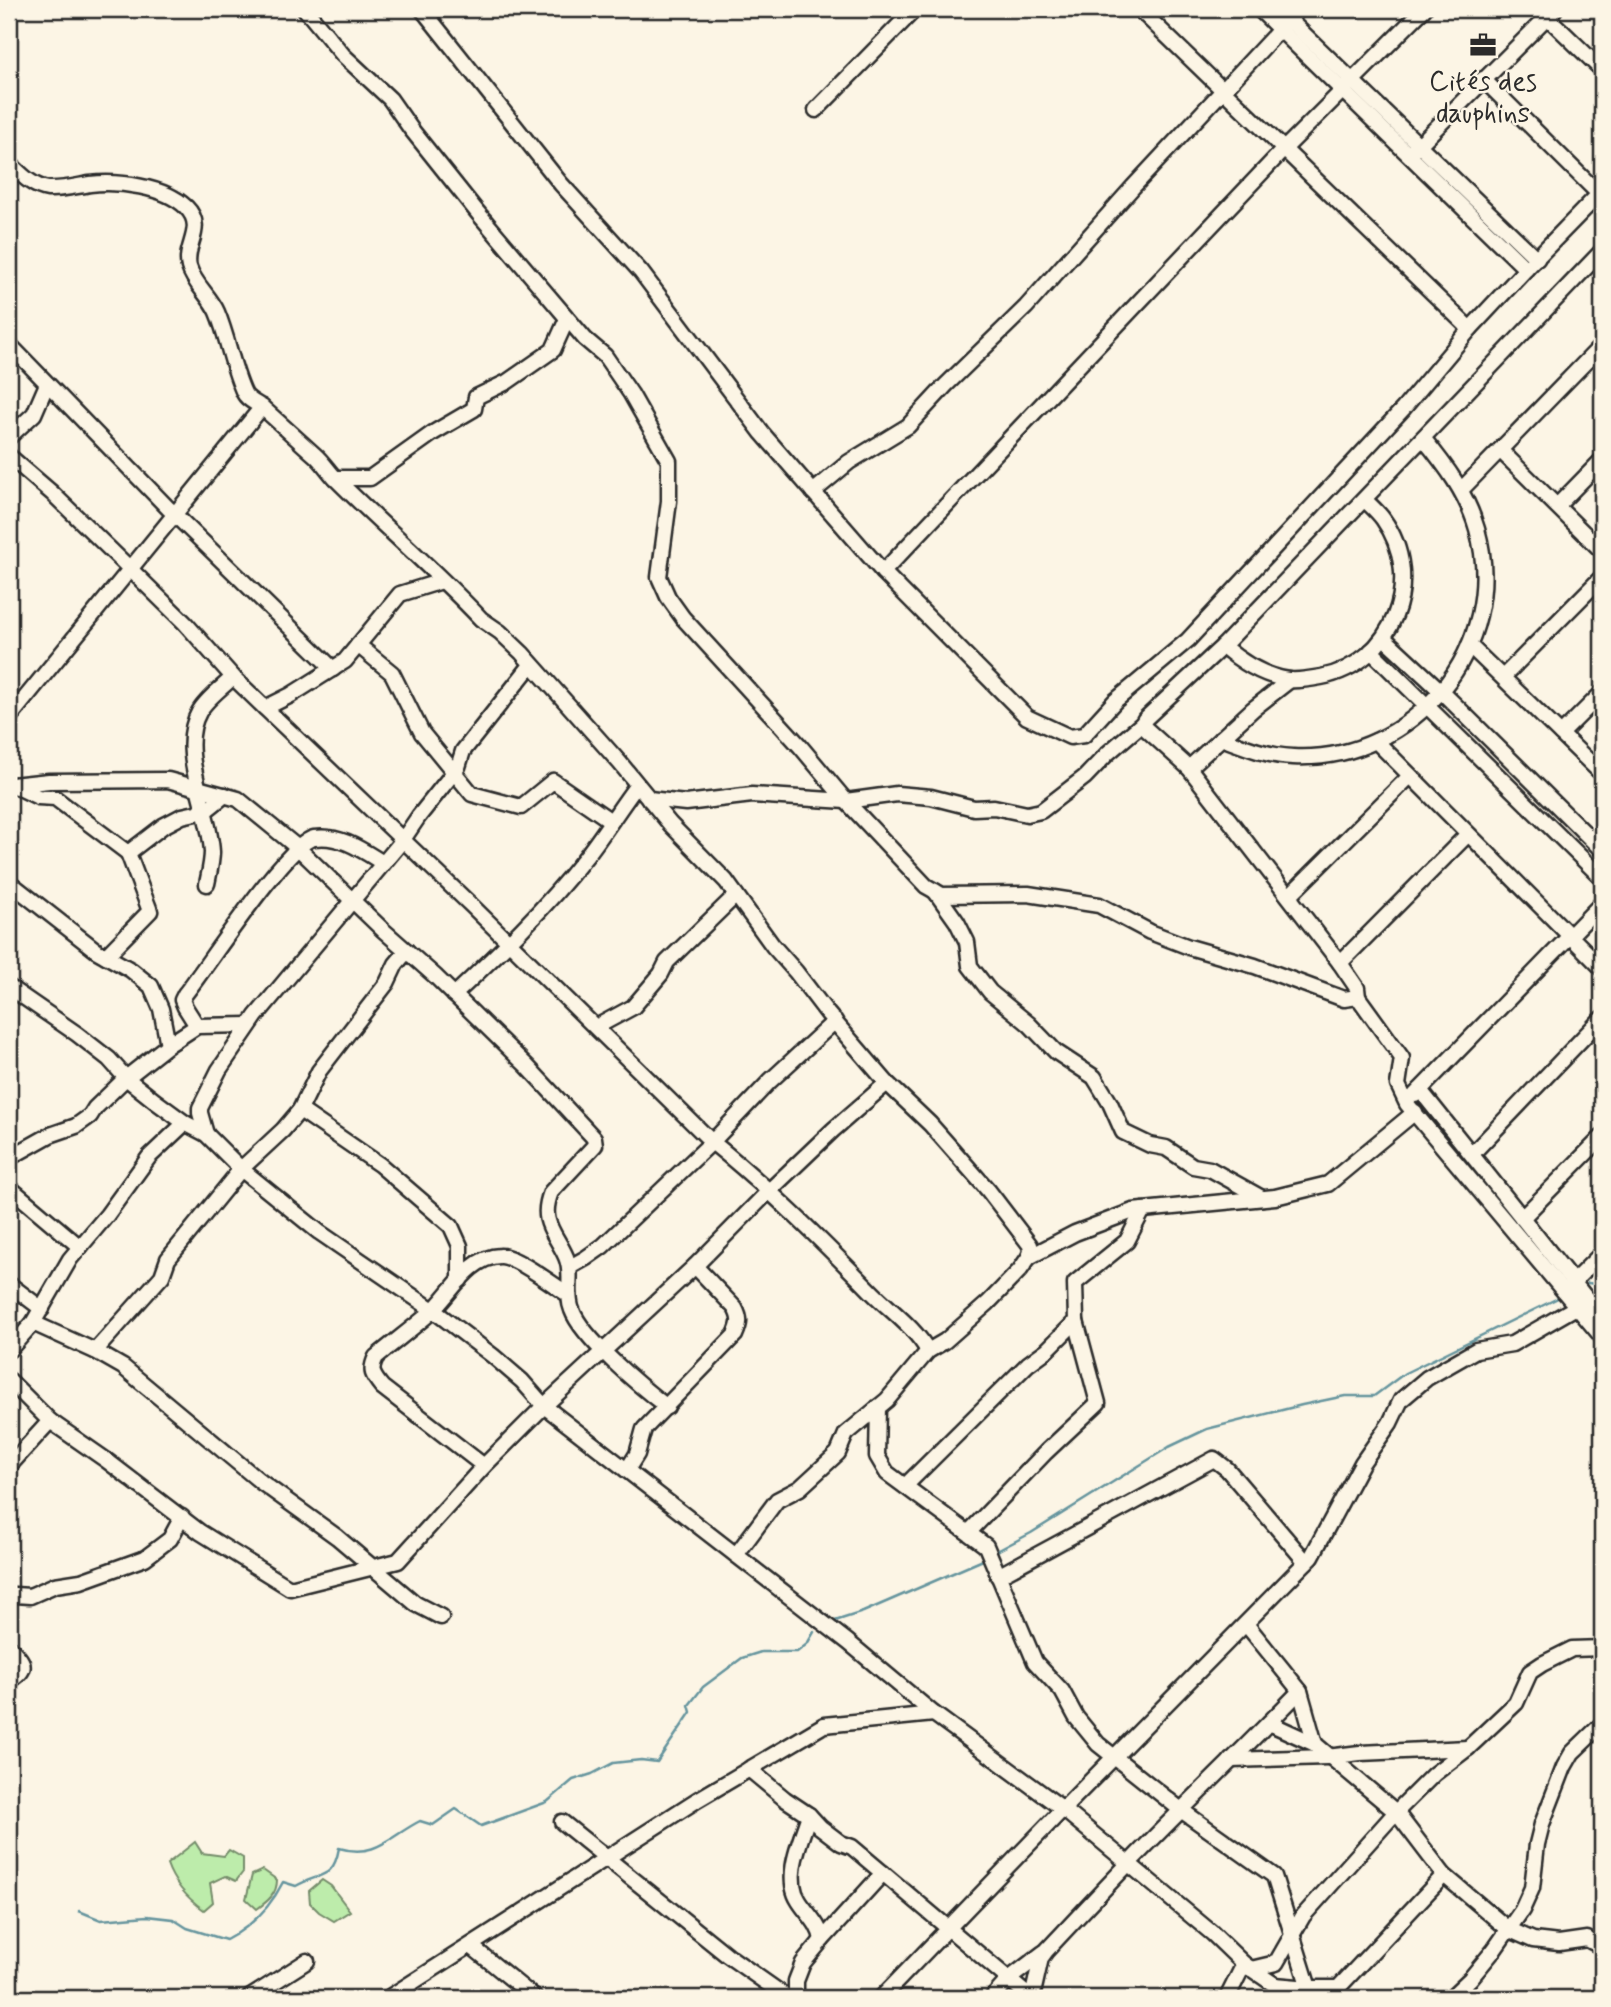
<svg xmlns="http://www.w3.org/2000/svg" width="1611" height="2007" viewBox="0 0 1611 2007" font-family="Mynerve,sans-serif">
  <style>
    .green { fill: #bdecab; stroke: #748c6b; stroke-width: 2 }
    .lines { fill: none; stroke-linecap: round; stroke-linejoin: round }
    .stream { stroke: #66959e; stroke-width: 2.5 }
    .minor-casing { stroke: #2b2b2b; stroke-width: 19 }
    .minor { stroke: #fcf5e5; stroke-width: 14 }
    .labels { text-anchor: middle; stroke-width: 5; stroke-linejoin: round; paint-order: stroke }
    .poi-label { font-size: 28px; fill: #2b2b2b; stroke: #fcf5e5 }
  </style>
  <rect width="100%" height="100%" fill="#fcf5e5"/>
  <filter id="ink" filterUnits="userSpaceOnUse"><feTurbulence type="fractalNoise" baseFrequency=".0143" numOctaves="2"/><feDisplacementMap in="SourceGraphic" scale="14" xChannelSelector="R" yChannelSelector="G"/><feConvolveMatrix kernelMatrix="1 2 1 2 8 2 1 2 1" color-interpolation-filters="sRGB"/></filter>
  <g filter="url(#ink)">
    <g class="green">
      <path d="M 195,1842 L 202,1853 L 224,1856 L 229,1850 L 243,1858 L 243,1872 L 236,1881 L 225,1876 L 210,1883 L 213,1902 L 204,1910 C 187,1898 174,1884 167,1864 Z"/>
      <path d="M 263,1870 L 277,1880 C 277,1894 268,1901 257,1909 L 246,1899 L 252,1875 Z"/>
      <path d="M 322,1880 L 331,1886 L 350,1911 L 334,1921 L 319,1912 L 310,1903 L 309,1891 Z"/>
    </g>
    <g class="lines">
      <g class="stream">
        <path d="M 1588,1283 L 1595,1284 L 1602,1294"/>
        <path d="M 997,1551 L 1031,1533 L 1169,1447 L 1207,1429 L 1302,1405 L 1345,1396 L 1374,1396 L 1405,1373 L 1562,1296"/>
        <path d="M 835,1621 L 863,1612 L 983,1560"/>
        <path d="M 79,1911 L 101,1920 L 147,1916 L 173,1919 L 187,1928 L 226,1940 C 251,1927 271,1906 283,1882 L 296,1886 C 320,1872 333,1881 339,1848 C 376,1859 390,1836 420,1821 L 433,1825 L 456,1809 L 481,1826 L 547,1802 L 573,1780 L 592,1774 L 613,1763 L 641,1760 L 657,1762 L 691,1712 L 689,1705 L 703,1687 L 742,1658 L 761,1652 L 797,1652 L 807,1644 L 814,1632"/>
      </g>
      <g class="minor-casing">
        <g id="minor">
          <path d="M 305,9 L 343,55 L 390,99 L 411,129 L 478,213 L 585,339 L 605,356 L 631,394 L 669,461 L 669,501 L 659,577 L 668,597 L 683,618 L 800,746 L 846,801 L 926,886 L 942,895 L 1028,894 L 1099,905 L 1150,932 L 1189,947 L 1255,966 L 1344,999 L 1358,997 L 1402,1058 L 1398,1085 L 1407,1104 L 1602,1337"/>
          <path d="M 422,9 L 561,184 L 641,272 L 762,433 L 883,572 L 1027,717 L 1070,737 L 1084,735 L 1115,701 L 1188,640 L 1403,409 L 1470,329 L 1526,269 L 1602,191"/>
          <path d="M 1139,9 L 1470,329"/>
          <path d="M 1259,9 L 1526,269"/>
          <path d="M 1278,9 L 1537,259"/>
          <path d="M 1539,9 L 1602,70"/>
          <path d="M 1483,79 L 1599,194"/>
          <path d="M 816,110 L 915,9"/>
          <path d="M 1412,152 L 1555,9"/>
          <path d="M 9,163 C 20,173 32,187 48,189 C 61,190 77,186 90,184 C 118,181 164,186 186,207 C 207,228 183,246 189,267 C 194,284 210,296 217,312 C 228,338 232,367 244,393 C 247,400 258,404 264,409 C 281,424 298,440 315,455 C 323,462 329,472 336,479 C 384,527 435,570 481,619 L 500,632 L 522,653 L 620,763 L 670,824 L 726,881 L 773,946 L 796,972 L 828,1014 L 887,1083 L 930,1124 L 988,1190 L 1030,1245 L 1031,1251 L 1029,1257 L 1020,1270 L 988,1303 L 945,1341 L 928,1351 L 887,1400 L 846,1434 L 838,1453 L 800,1488 L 777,1500 L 736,1555"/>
          <path d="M 9,344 L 168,508 L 333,669"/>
          <path d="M 9,437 L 34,414 L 47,384"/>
          <path d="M 1500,450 L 1602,551"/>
          <path d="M 9,456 L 52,493 L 121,560 L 185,623 L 233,677 L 265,708 L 472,906 L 712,1142 L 770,1081 L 835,1021"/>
          <path d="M 335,478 L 370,478 L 433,433 L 474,409 L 476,397 L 507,382 L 553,350 L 567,319"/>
          <path d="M 1461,490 L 1602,345"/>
          <path d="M 813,492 L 849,462 L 908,426 L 946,385 L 1026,307 L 1133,187 L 1299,9"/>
          <path d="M 1557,506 L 1602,460"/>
          <path d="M 883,572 L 1284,149 L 1424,9"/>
          <path d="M 1384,638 L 1442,692 L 1602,850"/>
          <path d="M 358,645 L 392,673 L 422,733 L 472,794 L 521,807 L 553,781 L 611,821"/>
          <path d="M 1469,645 L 1602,774"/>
          <path d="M 1223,646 C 1241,662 1264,676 1289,680 C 1299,681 1310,679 1321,677 C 1393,663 1426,579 1383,519 C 1378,512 1371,506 1365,500"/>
          <path d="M 1371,651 L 1602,878"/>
          <path d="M 1503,677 L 1602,577"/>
          <path d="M 265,708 L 291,695 L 345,661 L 400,594 L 442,581"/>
          <path d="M 9,718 L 262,407"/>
          <path d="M 1561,734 L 1602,693"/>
          <path d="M 1221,738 C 1245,747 1267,756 1293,757 C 1413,763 1510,646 1477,529 C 1467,494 1446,466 1423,438"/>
          <path d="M 1376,741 L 1602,968"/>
          <path d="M 1189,768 L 1253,709 L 1290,680"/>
          <path d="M 12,785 L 49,781 L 168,780 L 238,799 L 298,848 L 383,930 L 435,976 L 527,1066 L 594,1138 L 595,1145 L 551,1192 C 539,1222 555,1232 566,1257 C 574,1274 565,1293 572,1310 C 582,1338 642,1388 667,1407"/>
          <path d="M 13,785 L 38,797 L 55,798 L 128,853 L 163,826 L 182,816 L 205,811 L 225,795"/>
          <path d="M 649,799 L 686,803 L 752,795 L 846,801 L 897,794 L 931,797 L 974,808 L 994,807 L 1027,814 L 1041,811 L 1085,777 L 1108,753 L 1143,723"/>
          <path d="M 9,882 L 97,951 L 131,970 L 151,986 L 161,1009 L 168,1045"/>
          <path d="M 207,884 C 209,874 212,862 212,852 C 210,810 177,751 199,712 C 206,699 222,688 233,677"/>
          <path d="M 935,891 L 957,922 L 967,942 L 970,966 L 990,992 L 1029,1024 L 1056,1052 L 1094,1077 L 1110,1103 L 1123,1132 L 1150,1145 L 1166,1148 L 1193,1166 L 1210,1169 L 1262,1198"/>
          <path d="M 1289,896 L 1410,776"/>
          <path d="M 106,956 L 150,911 L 128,853"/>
          <path d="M 1340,963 L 1468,834"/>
          <path d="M 9,987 L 77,1034 L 109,1059 L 126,1078 L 155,1101 L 185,1123 L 206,1134 L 241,1169 L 319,1232 L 433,1310 L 493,1356 L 522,1381 L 544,1406 L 848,1642 L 934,1714 L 1063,1809 L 1212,1933 L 1244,1964 L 1294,1998"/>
          <path d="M 454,995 C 500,952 545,909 584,859 C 603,835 619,809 637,785"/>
          <path d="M 1358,997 L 1357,988 L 1340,963 L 1189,768 L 1145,728 L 1143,723 L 1145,719 L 1223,646 L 1602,251"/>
          <path d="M 197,1026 L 185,1007 L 182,1000 L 185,994 C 206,968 288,842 314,838 C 340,834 362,850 383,863"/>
          <path d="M 596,1027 L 633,1007 L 661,974 L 667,962 L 736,895"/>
          <path d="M 1420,1090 L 1602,1318"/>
          <path d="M 1415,1095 L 1602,903"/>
          <path d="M 300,1110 L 380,1165 L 451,1226 L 460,1246 L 460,1280"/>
          <path d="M 206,1134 L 200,1113 L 200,1108 L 219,1070 L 256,1016 L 402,841 L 419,816 L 458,767 L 463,751 L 531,665"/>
          <path d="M 1472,1154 L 1602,1018"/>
          <path d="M 9,1158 L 50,1135 L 76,1126 L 90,1116 L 95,1108 L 126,1078 L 168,1045 L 197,1026 L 249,1025"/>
          <path d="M 9,1187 L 80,1247"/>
          <path d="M 1522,1218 L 1602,1137"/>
          <path d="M 1029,1257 L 1075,1233 L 1133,1211 L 1275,1197 L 1328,1184 L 1415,1112"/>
          <path d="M 570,1267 L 586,1258 L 603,1246 L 712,1142 C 769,1188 821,1240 873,1293 C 892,1312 915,1328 928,1351"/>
          <path d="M 1573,1282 L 1602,1253"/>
          <path d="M 9,1284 L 42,1309"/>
          <path d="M 33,1323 L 95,1351 L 123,1367 L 261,1482 L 337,1537 L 416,1604 L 441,1617"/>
          <path d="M 9,1350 L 33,1323 L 70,1259 L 107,1215 L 149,1157 L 185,1123"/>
          <path d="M 95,1351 L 162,1276 L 168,1259 L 241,1169 L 283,1130 L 300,1110 L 319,1071 L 387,983 L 396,964 L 407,951"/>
          <path d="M 9,1380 L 50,1421 L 106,1460 L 200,1532 L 290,1588 L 398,1561 L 484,1466 L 544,1406 L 695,1266 L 769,1191 L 833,1130 L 887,1083"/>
          <path d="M 878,1407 L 877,1456 L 887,1473 L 986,1546 L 1035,1662 L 1062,1691 L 1076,1717 L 1098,1744 L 1181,1810 L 1274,1876 L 1309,1988"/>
          <path d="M 9,1466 L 50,1421"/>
          <path d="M 484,1466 L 382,1387 C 373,1376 369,1371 376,1357 C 394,1342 413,1328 430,1313 C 451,1295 468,1257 500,1256 C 514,1255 555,1286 569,1295"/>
          <path d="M 627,1470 L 637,1454 L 644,1429 L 735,1335 C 740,1324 741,1319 735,1308 L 695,1266"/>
          <path d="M 905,1486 L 1028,1364 L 1047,1350 L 1076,1321 L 1075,1283 L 1127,1241 L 1143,1210"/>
          <path d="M 969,1532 L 1046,1452 L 1098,1403 L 1076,1321"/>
          <path d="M 998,1576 L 1214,1459 L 1227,1469 L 1306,1562"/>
          <path d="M 9,1597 L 15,1595 L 30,1596 L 55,1585 L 81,1581 L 145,1558 L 170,1539 L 182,1517"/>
          <path d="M 1246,1624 L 1300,1691 L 1315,1744"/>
          <path d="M 9,1647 C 23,1661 31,1669 9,1681"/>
          <path d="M 1269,1723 L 1315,1744 L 1396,1812 L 1444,1875 L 1508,1929 L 1533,1940 L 1559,1943 L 1587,1939 L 1602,1947"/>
          <path d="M 1231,1760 L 1327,1757 L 1360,1753 L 1468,1748"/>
          <path d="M 749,1769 L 785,1799 L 809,1815 L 820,1827 L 841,1843 L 852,1847 L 1031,1998"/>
          <path d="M 809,1815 C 801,1840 783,1877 799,1901 C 807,1914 820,1924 822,1940"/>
          <path d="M 562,1822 L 727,1955 L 788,1998"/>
          <path d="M 471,1946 L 535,1998"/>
          <path d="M 1251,1969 L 1276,1963 L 1303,1916 L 1396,1812 L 1434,1774 L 1468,1748 L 1516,1703 L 1530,1672 L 1542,1664 L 1572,1649 L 1602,1648"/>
          <path d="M 1275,1985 L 1309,1988 L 1338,1988 L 1444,1875"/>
          <path d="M 249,1998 L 307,1961"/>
          <path d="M 388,1998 L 697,1800 L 824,1725 L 934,1714"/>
          <path d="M 796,1998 L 796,1981 L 803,1963 L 822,1940 L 883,1873"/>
          <path d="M 881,1998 L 1063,1809 L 1312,1556 L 1362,1463 L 1390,1423 L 1401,1400 L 1427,1378 L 1476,1350 L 1512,1344 L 1578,1306"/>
          <path d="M 992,1998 L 1009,1979 L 1043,1953"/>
          <path d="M 1032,1998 L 1041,1958 L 1046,1951 C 1074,1921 1102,1891 1130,1862 C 1186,1804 1244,1749 1300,1691"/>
          <path d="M 1227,1998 L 1244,1964"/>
          <path d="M 1450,1998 L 1470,1979 L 1494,1950 L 1522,1910 L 1532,1888 L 1537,1844 L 1542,1824 L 1564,1767 L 1572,1753 L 1602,1724"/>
        </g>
      </g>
      <use href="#minor" class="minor"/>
    </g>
  </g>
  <defs>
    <g id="office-bare" transform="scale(2.1)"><path d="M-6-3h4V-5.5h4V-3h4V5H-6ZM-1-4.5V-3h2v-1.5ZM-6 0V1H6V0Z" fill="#2b2b2b" stroke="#fcf5e5" stroke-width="2.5" paint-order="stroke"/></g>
  </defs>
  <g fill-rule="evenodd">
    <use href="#office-bare" x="1483" y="45"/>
  </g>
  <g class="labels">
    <g class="poi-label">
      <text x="1483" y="90">Cités des<tspan x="1483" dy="32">dauphins</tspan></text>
    </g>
  </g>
  <rect width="1611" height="2007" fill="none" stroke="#fcf5e5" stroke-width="35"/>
  <rect x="18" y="18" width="1576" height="1972" fill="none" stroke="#2b2b2b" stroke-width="2.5" filter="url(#ink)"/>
</svg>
